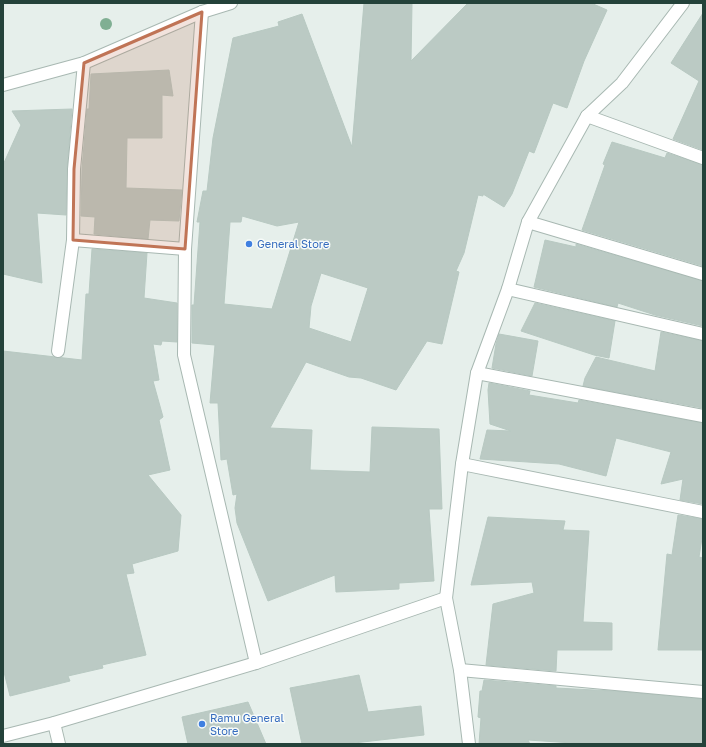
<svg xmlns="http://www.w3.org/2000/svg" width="706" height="747" viewBox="0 0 706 747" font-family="'Golos Text',sans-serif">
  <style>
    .building { fill: #bbcac4; stroke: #b8c9c2; fill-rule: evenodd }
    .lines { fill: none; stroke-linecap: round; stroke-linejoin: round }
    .minor-casing { stroke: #a8b8b2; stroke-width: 14 }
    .minor { stroke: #fff; stroke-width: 12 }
    .tree { fill: #80af93 }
    .marked { fill: #c07456; fill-opacity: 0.2; stroke: #c07456; stroke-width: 3; stroke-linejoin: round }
    .shop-dot { fill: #3f7fe0; stroke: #f7fbf9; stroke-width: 1.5 }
    .labels { text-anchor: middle; stroke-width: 3; stroke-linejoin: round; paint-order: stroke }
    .shop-label { font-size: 11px; fill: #366cbe; stroke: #f7fbf9; text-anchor: start }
  </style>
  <rect width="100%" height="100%" fill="#e6efeb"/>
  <g class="building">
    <path d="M 364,3 L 412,3 L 411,61 L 468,3 L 591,3 L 607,10 L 584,61 L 567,108 L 553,103 L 534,153 L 529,151 L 512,194 L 504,207 L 483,194 L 483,196 L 478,195 L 464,253 L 456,271 L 459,272 L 442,344 L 427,341 L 396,390 L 361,378 L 349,377 L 306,362 L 270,428 L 312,430 L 310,470 L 370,472 L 372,427 L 439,429 L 442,509 L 429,509 L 434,581 L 399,583 L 399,589 L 336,592 L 335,575 L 268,601 L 237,523 L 235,508 L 237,494 L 233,495 L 227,459 L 221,460 L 218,403 L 210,403 L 215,345 L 192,343 L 192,305 L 194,305 L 200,222 L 197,222 L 203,191 L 207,191 L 213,138 L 233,38 L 279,26 L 278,22 L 302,14 L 352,147 ZM 242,216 L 277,226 L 299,222 L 272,309 L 224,304 L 230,222 L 241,222 ZM 321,273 L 368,288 L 351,342 L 309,328 L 311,306 Z"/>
    <path d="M 703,13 L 703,150 L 673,139 L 699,81 L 671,63 Z"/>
    <path d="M 169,70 L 173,96 L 162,95 L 162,138 L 127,138 L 126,188 L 182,190 L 179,221 L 150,220 L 148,239 L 94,234 L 95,217 L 81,216 L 82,169 L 87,109 L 89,109 L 91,74 Z"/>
    <path d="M 72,109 L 67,168 L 66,215 L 37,213 L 42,283 L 3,274 L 3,165 L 21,125 L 12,111 Z"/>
    <path d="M 612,142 L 665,158 L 667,153 L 703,165 L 703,266 L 582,230 L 605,165 L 603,164 Z"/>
    <path d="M 545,240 L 576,247 L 576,244 L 703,281 L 703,326 L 655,315 L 618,303 L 617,307 L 534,287 Z"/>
    <path d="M 92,249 L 147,253 L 144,298 L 177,303 L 177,342 L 162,341 L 161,345 L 153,344 L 159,380 L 153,381 L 163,417 L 159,420 L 170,470 L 148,475 L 181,515 L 178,551 L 132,564 L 134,573 L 126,574 L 146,655 L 102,665 L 103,668 L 68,676 L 70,681 L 10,696 L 3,668 L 3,351 L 82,360 L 86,294 L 89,294 Z"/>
    <path d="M 535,303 L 615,321 L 609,358 L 594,355 L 521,331 Z"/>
    <path d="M 661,332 L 703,341 L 703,408 L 583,386 L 585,378 L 596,357 L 655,371 Z"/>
    <path d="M 499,334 L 538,341 L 532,376 L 492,368 L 496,344 Z"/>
    <path d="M 489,383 L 530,391 L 529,395 L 578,403 L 579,400 L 703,423 L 703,504 L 680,500 L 683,479 L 661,484 L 671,452 L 616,438 L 606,476 L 559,464 L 480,459 L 487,430 L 511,431 L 490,424 L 488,390 Z"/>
    <path d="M 678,515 L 703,519 L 703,532 L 699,557 L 703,558 L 703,650 L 658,650 L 667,554 L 672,555 Z"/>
    <path d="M 488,517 L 565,521 L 563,530 L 589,531 L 583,622 L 612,623 L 612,650 L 557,650 L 556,671 L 486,665 L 493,604 L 534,593 L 532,582 L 471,585 Z"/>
    <path d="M 359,675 L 368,712 L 421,706 L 424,735 L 345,744 L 302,744 L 290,688 Z"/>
    <path d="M 484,680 L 556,686 L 556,688 L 613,691 L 703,699 L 703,744 L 588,744 L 528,740 L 530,744 L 479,744 L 481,718 L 478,717 L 480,691 L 482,691 Z"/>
    <path d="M 248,702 L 266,744 L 188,744 L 182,717 Z"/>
  </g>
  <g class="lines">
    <g class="minor-casing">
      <g id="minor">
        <path d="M 202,12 L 185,249 L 184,355 L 256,663"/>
        <path d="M 3,85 L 84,63 L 202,12 L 231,3"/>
        <path d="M 587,116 L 703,158"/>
        <path d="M 528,222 L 703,274"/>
        <path d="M 73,240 L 185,249"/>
        <path d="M 508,289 L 703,334"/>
        <path d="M 58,351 L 73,240 L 74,169 L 84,63"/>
        <path d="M 477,373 L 703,416"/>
        <path d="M 462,464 L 703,512"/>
        <path d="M 446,598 L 462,464 L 477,373 L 508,289 L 528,222 L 587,116 L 622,83 L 683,3"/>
        <path d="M 460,670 L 703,692"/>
        <path d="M 54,723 L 59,744"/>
        <path d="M 3,736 L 54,723 L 256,663 L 446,598 L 460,670 L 469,744"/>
      </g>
    </g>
    <use href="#minor" class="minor"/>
  </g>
  <circle class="tree" cx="106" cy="24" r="6"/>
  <path class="marked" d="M 202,12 L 185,249 L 73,240 L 74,169 L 84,63 Z"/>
  <g class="shop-dot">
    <circle cx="249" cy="244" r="4"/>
    <circle cx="202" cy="724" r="4"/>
  </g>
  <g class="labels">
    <g class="shop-label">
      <text x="257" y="248">General Store</text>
      <text x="210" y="722">Ramu General<tspan x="210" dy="13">Store</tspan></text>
    </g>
  </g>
  <rect width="706" height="747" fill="none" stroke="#24423a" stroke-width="8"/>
</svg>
